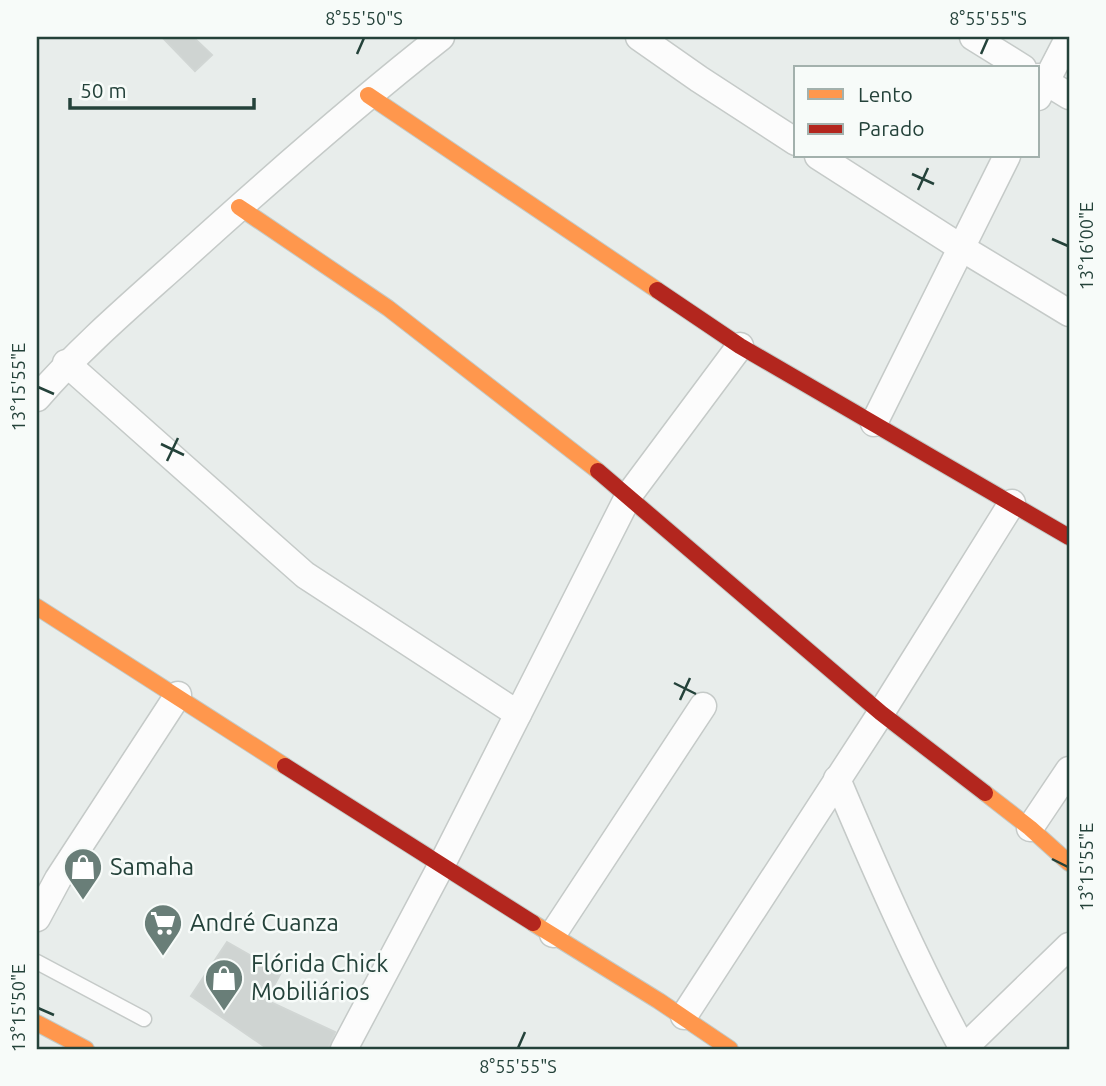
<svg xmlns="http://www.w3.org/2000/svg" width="1106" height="1086" viewBox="0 0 1106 1086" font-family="Ubuntu,sans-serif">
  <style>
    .building { fill: #cfd4d2; stroke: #d1d6d4; stroke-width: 2 }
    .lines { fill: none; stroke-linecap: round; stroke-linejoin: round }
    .lane-casing { stroke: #c5cac8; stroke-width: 17 }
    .street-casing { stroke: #c5cac8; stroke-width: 29 }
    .slow-casing { stroke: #c3cbc8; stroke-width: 18 }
    .jam-casing { stroke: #c3cbc8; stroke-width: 18 }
    .lane { stroke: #fcfcfc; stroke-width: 14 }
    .street { stroke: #fcfcfc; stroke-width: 26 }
    .slow { stroke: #ff974d; stroke-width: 16 }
    .jam { stroke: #b3261e; stroke-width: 16 }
    .ticks { fill: none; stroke: #24423a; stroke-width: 2.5 }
    .labels { text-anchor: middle; stroke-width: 5; stroke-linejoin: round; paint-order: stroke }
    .poi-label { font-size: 24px; fill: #24423a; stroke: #f7fbf9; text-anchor: start }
    .neatline { fill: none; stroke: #24423a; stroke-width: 2.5 }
    .ticks-label { font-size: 18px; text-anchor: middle; fill: #24423a }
  </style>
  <rect width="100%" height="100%" fill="#e8edeb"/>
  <g class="building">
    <path d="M 162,37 L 193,37 L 212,55 L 195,71 Z"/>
    <path d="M 227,942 L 281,973 L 266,1000 L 335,1032 L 328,1049 L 268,1049 L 191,996 Z"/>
  </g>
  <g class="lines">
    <g class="lane-casing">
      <path id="lane" d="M 37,962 L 144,1019"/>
    </g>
    <g class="street-casing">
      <g id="street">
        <path d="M 639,37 L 699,79 L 796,142"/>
        <path d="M 973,37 L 1023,68"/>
        <path d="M 1038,77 L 1069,96"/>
        <path d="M 1038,97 L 1069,37"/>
        <path d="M 818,156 L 960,247 L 1069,313"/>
        <path d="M 66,363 L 305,575 L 518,714"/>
        <path d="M 37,398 C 81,347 133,303 183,258 C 267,182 352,107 441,37"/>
        <path d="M 874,423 L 1007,156"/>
        <path d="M 837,779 C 876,871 916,962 963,1049"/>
        <path d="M 1030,828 L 1069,770"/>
        <path d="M 37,918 L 58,879 L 178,695"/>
        <path d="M 553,934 L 703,706"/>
        <path d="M 684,1016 L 881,713 L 1012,503"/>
        <path d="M 344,1049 L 441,866 L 629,495 L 740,346"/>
        <path d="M 963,1049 L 1069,946"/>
      </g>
    </g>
    <g class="slow-casing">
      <g id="slow">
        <path d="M 368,95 L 657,290"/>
        <path d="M 239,207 L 388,308 L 598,471"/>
        <path d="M 37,607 L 285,766"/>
        <path d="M 985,793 L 1030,828 L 1069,863"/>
        <path d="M 533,923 L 659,1001 L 730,1049"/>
        <path d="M 37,1023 L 86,1049"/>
      </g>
    </g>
    <g class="jam-casing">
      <g id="jam">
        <path d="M 657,290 L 740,346 L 1069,537"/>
        <path d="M 598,471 L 881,713 L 985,793"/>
        <path d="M 285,766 L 533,923"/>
      </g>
    </g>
    <use href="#lane" class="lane"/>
    <use href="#street" class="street"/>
    <use href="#slow" class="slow"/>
    <use href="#jam" class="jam"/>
  </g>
  <path class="ticks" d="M 357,54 L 364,38M 981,54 L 988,38M 912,174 L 934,184M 918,190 L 928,168M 1052,239 L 1068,246M 38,387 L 54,394M 161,444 L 184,455M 167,461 L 178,438M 674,683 L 696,694M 680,700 L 690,678M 1052,859 L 1068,867M 38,1008 L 54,1015M 518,1048 L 525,1032"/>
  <defs>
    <g id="shop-pin" transform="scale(2.0125)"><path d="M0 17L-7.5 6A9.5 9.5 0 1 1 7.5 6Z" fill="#697e78" stroke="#f7fbf9"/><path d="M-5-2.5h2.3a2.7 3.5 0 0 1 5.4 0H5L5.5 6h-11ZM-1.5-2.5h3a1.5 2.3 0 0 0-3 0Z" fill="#fff"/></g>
    <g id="supermarket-pin" transform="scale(2.0125)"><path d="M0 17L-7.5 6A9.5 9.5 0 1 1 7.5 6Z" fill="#697e78" stroke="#f7fbf9"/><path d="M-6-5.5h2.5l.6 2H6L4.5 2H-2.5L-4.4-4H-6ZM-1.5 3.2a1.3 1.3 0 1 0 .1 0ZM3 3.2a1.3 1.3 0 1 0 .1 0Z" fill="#fff"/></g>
  </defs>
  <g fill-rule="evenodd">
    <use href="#shop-pin" x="83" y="867"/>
    <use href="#supermarket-pin" x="163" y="923"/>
    <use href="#shop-pin" x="224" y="978"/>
  </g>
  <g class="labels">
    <g class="poi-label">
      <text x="110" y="875">Samaha</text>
      <text x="190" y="931">André Cuanza</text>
      <text x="251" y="972">Flórida Chick<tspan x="251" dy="28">Mobiliários</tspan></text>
    </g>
  </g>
  <rect width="1106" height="1086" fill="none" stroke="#f7fbf9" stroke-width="77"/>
  <rect x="794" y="66" width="245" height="91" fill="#f7fbf9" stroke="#a3b1ad" stroke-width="2"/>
  <rect x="808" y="89" width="35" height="10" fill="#ff974d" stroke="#a3b1ad" stroke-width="2"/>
  <text x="858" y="102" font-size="21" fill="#24423a">Lento</text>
  <rect x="808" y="124" width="35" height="10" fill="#b3261e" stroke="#a3b1ad" stroke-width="2"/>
  <text x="858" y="136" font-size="21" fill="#24423a">Parado</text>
  <path d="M70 98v10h184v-10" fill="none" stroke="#24423a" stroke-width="3.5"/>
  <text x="80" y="98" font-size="21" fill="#24423a" stroke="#f7fbf9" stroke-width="5" paint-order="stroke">50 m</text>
  <rect x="38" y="38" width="1030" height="1010" class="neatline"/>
  <g class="ticks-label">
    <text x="364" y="25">8°55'50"S</text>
    <text x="988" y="25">8°55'55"S</text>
    <text transform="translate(1087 246) rotate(-90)" y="6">13°16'00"E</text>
    <text transform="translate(19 387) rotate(-90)" y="6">13°15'55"E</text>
    <text transform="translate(1087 867) rotate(-90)" y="6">13°15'55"E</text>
    <text transform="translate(19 1008) rotate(-90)" y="6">13°15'50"E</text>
    <text x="518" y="1073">8°55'55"S</text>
  </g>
</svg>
